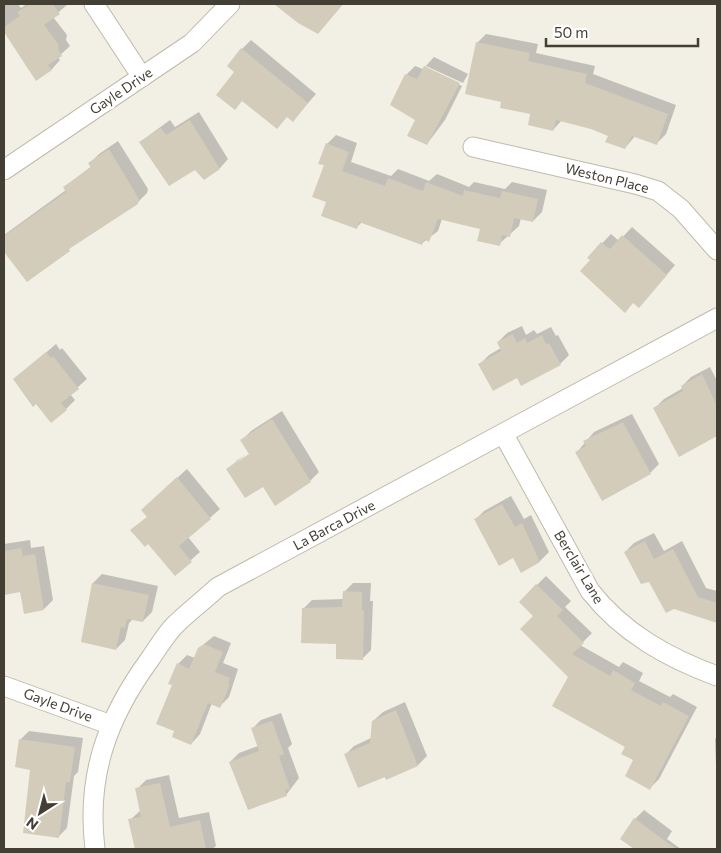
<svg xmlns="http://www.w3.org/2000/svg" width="721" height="853" viewBox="0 0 721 853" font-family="Commissioner,sans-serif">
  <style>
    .shadow { fill: #0003; fill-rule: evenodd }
    .building { fill: #d3ccbb }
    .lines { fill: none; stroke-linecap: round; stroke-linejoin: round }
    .minor-casing { stroke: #c0baab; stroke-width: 21 }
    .minor { stroke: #fff; stroke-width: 19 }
    .labels { text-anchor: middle; stroke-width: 5; stroke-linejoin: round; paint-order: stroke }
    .street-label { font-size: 14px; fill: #443f35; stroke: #fff }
  </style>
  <rect width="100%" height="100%" fill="#f2efe5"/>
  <g class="shadow">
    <path d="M 4,4 L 18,4 L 21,8 L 27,4 L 68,4 L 53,17 L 67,35 L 66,40 L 70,46 L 58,57 L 60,60 L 52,69 L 37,79 L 4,29 Z"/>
    <path d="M 289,4 L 343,4 L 318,33 L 284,10 Z"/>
    <path d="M 486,34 L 538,44 L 536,53 L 595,66 L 593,74 L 676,105 L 666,134 L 657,143 L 636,135 L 625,148 L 609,135 L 591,127 L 562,120 L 553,130 L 532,113 L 502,101 L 477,43 Z"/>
    <path d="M 251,40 L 316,94 L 293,120 L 236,72 L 242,49 Z"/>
    <path d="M 434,57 L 468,74 L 463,83 L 426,66 L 426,68 L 462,86 L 445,120 L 427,144 L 416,120 L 406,75 L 415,66 L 423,69 Z"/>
    <path d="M 199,112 L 228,159 L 220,168 L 196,168 L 140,142 L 170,120 L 175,127 Z"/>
    <path d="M 336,135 L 357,143 L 351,162 L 391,176 L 398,169 L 429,181 L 437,174 L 469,187 L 474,182 L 505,189 L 512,182 L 547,190 L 542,212 L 533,221 L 521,218 L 519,226 L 499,244 L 482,228 L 442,219 L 438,231 L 421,244 L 363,221 L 356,228 L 327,201 L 325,165 L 327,144 Z"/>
    <path d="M 118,141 L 148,189 L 147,193 L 137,203 L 79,241 L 27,280 L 4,250 L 4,235 L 66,190 L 64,187 L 92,166 L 90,163 L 99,154 Z"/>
    <path d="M 632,227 L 675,265 L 647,298 L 634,302 L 589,257 L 611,234 L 619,241 Z"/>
    <path d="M 522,326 L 526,335 L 534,330 L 537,334 L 551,327 L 556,336 L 558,335 L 569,355 L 560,364 L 518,377 L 480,364 L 489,355 L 501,348 L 498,342 L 507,333 Z"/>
    <path d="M 56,344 L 60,350 L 62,348 L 87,379 L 70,394 L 75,400 L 66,409 L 15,379 Z"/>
    <path d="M 710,367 L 717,381 L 717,434 L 679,455 L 655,408 L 664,399 L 683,388 L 682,386 L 691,377 Z"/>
    <path d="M 282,411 L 319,472 L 310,481 L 263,485 L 227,469 L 249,452 L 242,440 L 251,431 ZM 254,449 L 255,451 L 236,464 L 236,461 Z"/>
    <path d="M 632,414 L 659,464 L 650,473 L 577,452 L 594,432 Z"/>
    <path d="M 187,469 L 220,509 L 188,537 L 200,552 L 175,574 L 148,542 L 132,530 L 148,516 L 152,501 Z"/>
    <path d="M 511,496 L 524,519 L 531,515 L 549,552 L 540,561 L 522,571 L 513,556 L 475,520 L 484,511 Z"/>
    <path d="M 654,533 L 664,551 L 682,541 L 706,588 L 717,591 L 717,622 L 674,607 L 625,552 L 634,543 Z"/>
    <path d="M 30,540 L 31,548 L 44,546 L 53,600 L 44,609 L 21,590 L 4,594 L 4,544 Z"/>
    <path d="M 102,574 L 158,586 L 152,612 L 143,621 L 133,619 L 129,623 L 125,640 L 116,649 L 82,641 L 93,583 Z"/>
    <path d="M 546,576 L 571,601 L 565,607 L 592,633 L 580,645 L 619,667 L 623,662 L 643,673 L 639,681 L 670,697 L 673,694 L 697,707 L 659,779 L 650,788 L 626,747 L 570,676 L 535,616 L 520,602 Z"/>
    <path d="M 353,583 L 371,583 L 370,601 L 373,601 L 371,650 L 362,659 L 338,643 L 303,609 L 312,600 L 344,599 L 344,592 Z"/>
    <path d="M 214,636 L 231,643 L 223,663 L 238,669 L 229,697 L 220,706 L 212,703 L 200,734 L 191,744 L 175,730 L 174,684 L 178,664 L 187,655 L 195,658 L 199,648 Z"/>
    <path d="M 405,702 L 427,756 L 418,765 L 386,778 L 345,755 L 354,746 L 371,738 L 373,721 L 383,712 Z"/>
    <path d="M 281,713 L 292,744 L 288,748 L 299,778 L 286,795 L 230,762 L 239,753 L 258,746 L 252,729 L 261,720 Z"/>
    <path d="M 29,731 L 83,738 L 78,772 L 74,776 L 67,828 L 58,837 L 20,740 Z"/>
    <path d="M 717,737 L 717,790 L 715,739 Z"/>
    <path d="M 169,775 L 179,818 L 209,812 L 216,846 L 212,849 L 136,849 L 130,820 L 141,810 L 137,789 L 146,780 Z"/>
    <path d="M 644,810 L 672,831 L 667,839 L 681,849 L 636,849 L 635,819 Z"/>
  </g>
  <g class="building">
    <path d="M 30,4 L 53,4 L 60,14 L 44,25 L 59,45 L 58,49 L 62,56 L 48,65 L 52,70 L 36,81 L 4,32 L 4,27 L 20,16 L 17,12 Z"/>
    <path d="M 274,4 L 343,4 L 318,34 L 298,23 Z"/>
    <path d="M 476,42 L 530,53 L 528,61 L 587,74 L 585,83 L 668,114 L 657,145 L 632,136 L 625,149 L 605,142 L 608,136 L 591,129 L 556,120 L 553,131 L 528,125 L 530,114 L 500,108 L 501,102 L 465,94 Z"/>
    <path d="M 241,48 L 308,103 L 293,122 L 287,117 L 277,129 L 242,101 L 235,110 L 216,95 L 234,72 L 227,66 Z"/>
    <path d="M 424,66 L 460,83 L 427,145 L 407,136 L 415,120 L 390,105 L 405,74 L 417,79 Z"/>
    <path d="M 190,120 L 220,169 L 204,180 L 195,170 L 169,186 L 139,142 L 161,128 L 166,135 Z"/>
    <path d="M 326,143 L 349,152 L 342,171 L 385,186 L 388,178 L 423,191 L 426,182 L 463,196 L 464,190 L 500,198 L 502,191 L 538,199 L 533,222 L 514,218 L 510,237 L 502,235 L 500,246 L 477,241 L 480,229 L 438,219 L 429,242 L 424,239 L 422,245 L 359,222 L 357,229 L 321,216 L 326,202 L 312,197 L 324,165 L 318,164 Z"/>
    <path d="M 109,149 L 139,199 L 138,204 L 69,249 L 70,251 L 27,282 L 4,252 L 4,236 L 66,192 L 63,187 L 91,168 L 88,163 Z"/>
    <path d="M 622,235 L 667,275 L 639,308 L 633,303 L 625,313 L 580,271 L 590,260 L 587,258 L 601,242 L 610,249 Z"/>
    <path d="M 513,334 L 517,343 L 525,338 L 527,343 L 542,335 L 546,344 L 549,343 L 561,365 L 521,386 L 517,378 L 493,391 L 478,364 L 501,351 L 497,342 Z"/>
    <path d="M 46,352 L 51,358 L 53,356 L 79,389 L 61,403 L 67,410 L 51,423 L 36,404 L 33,407 L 13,379 Z"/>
    <path d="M 702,374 L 717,406 L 717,436 L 679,457 L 653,408 L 683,391 L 681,386 Z"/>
    <path d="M 272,419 L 311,482 L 275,506 L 263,487 L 245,498 L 226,469 L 249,454 L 240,440 Z"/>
    <path d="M 623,422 L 651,474 L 602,501 L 575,452 L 586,446 L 583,441 Z"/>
    <path d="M 177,477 L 211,519 L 179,546 L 192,562 L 175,576 L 148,544 L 145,547 L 130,530 L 147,517 L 141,510 Z"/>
    <path d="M 502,504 L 515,527 L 522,523 L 540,562 L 521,573 L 513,558 L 499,566 L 474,519 Z"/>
    <path d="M 645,541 L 654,559 L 673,549 L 698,597 L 717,603 L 717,623 L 674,609 L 666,613 L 649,582 L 641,584 L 624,552 Z"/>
    <path d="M 21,548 L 23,556 L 35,554 L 44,610 L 24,614 L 20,592 L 4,595 L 4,551 Z"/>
    <path d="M 92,583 L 149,595 L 143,622 L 127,619 L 125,628 L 121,627 L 116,650 L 81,642 Z"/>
    <path d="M 536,584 L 563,610 L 557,616 L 584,643 L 572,654 L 610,676 L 613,670 L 635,683 L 631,690 L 661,706 L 663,702 L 689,716 L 650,790 L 625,776 L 633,760 L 621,754 L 625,747 L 552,706 L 568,677 L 520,629 L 533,616 L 519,602 Z"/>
    <path d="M 343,591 L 362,592 L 362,610 L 364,610 L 363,660 L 336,659 L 336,644 L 301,643 L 302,608 L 342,607 Z"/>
    <path d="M 204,644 L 223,652 L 215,672 L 230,678 L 228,684 L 230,685 L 220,708 L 208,703 L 191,745 L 172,737 L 174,731 L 156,724 L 172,685 L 168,684 L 177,663 L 189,669 L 198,648 Z"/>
    <path d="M 396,710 L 418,766 L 386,780 L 385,777 L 358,788 L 344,754 L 370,743 L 372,721 Z"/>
    <path d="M 272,721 L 284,754 L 279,756 L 290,789 L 285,790 L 287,796 L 248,810 L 229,762 L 259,751 L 251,728 Z"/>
    <path d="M 19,739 L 75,747 L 70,782 L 66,782 L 59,838 L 23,833 L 30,770 L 15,767 Z"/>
    <path d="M 160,783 L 170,827 L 200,820 L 206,849 L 135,849 L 128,819 L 141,817 L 135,788 Z"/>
    <path d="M 634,818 L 676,849 L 634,849 L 620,839 Z"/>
  </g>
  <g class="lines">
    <g class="minor-casing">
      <g id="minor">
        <path d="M 94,4 L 142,77"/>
        <path d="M 473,147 L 635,184 L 658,191 L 681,209 L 717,250"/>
        <path d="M 4,170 L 192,43 L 230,4"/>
        <path d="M 504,435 L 590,591 C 623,633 668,658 717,676"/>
        <path d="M 4,686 L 111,725"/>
        <path d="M 95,849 C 86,776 107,718 150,659 C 158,648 165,635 175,625 C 188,612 204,600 218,587 L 717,318"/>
      </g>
    </g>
    <use href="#minor" class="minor"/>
  </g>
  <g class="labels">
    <g class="street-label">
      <text transform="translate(121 91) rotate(-34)" y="5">Gayle Drive</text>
      <text transform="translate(607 178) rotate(14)" y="5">Weston Place</text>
      <text transform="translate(334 525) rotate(-28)" y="5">La Barca Drive</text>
      <text transform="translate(579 567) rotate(59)" y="5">Berclair Lane</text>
      <text transform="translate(58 705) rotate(20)" y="5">Gayle Drive</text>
    </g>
  </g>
  <rect width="721" height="853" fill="none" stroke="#443f35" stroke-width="10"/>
  <g transform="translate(40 813) rotate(216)" stroke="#ffffff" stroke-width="4" paint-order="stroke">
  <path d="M0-4L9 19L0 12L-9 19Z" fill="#443f35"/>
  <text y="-8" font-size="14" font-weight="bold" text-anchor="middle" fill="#443f35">N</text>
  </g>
  <path d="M546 38v8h152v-8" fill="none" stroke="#443f35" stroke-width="2.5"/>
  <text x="554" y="38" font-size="15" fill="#443f35" stroke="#ffffff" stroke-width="4" paint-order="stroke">50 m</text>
</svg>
